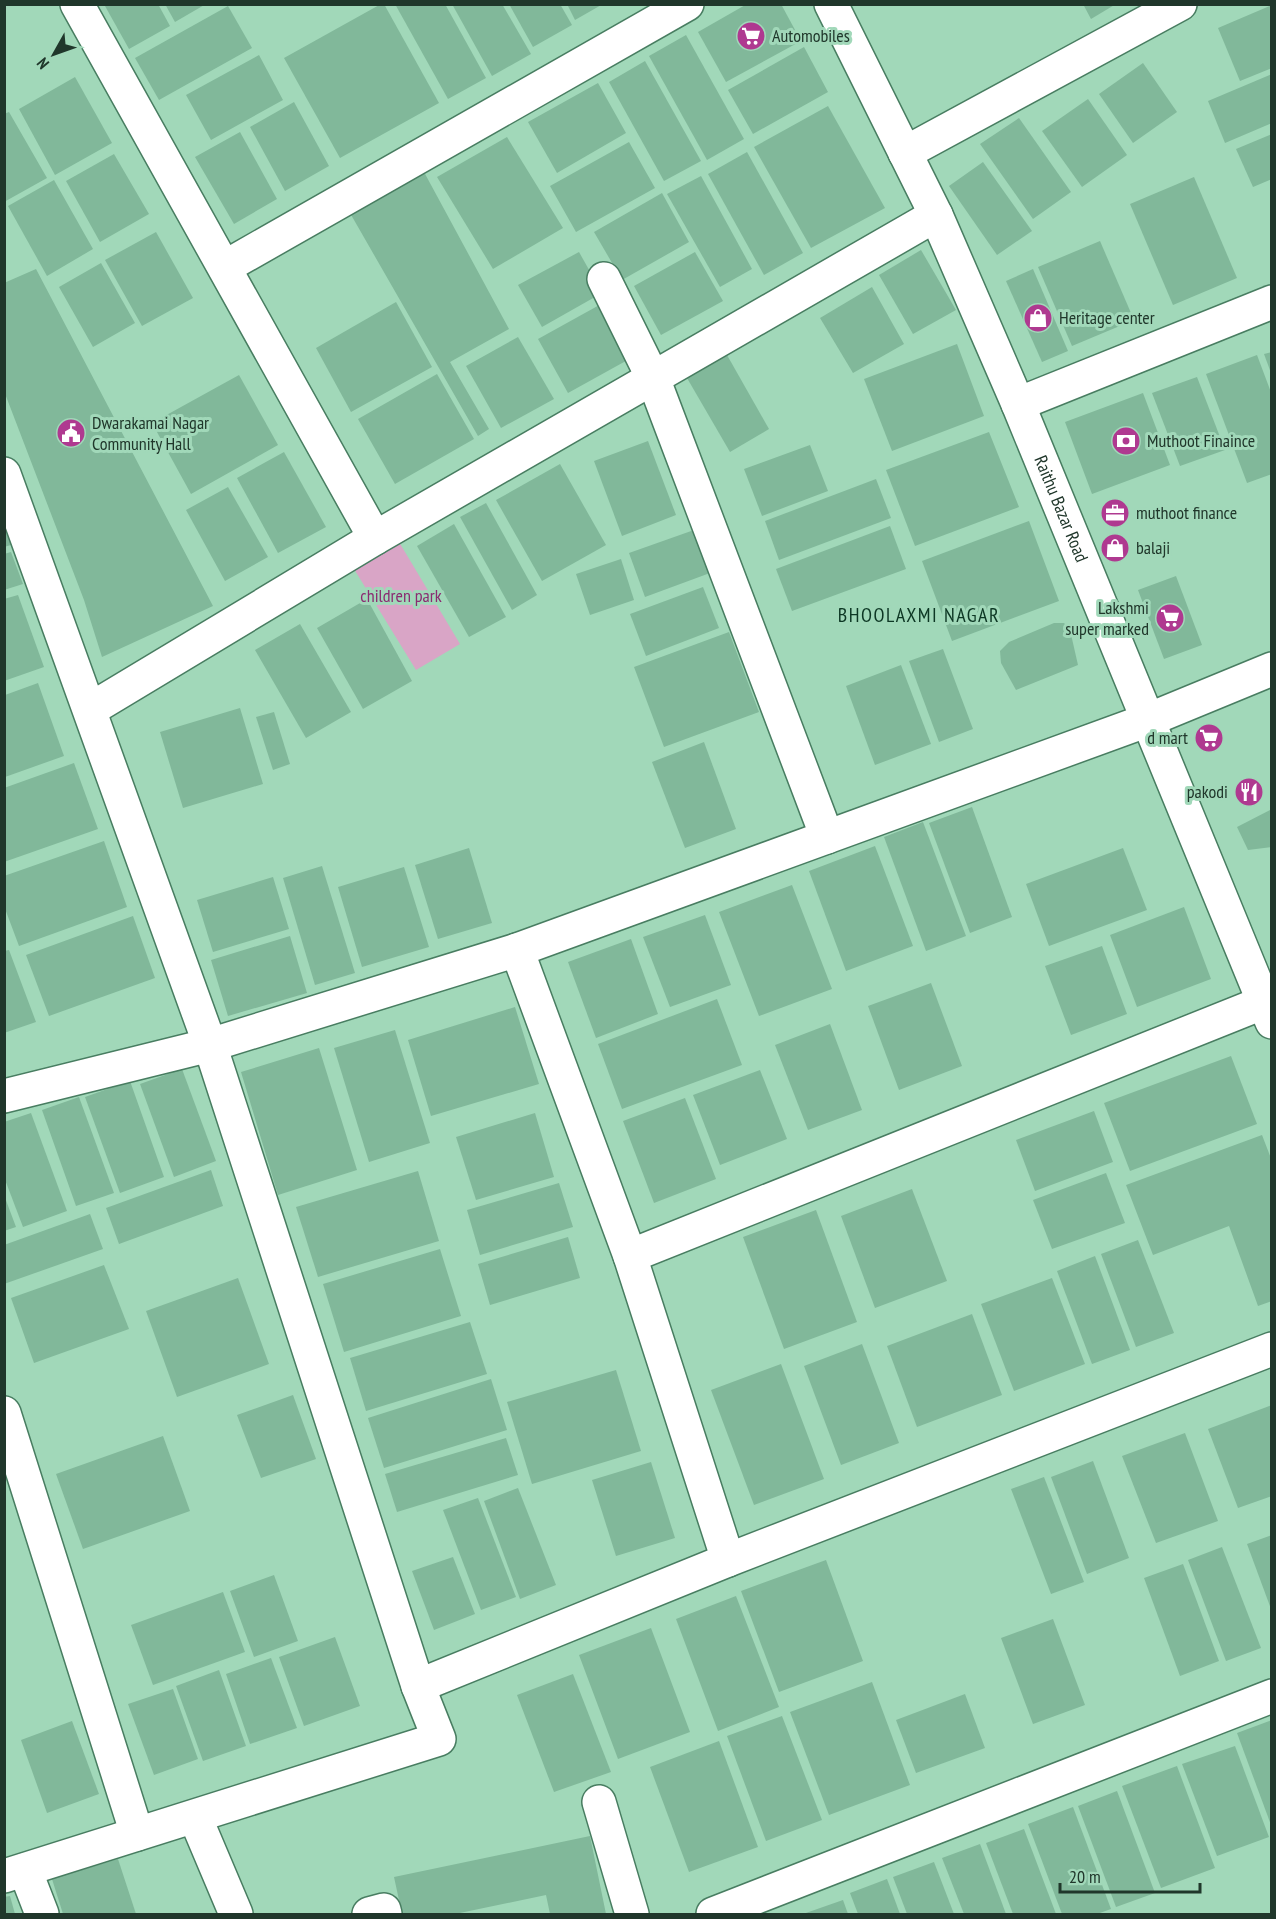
<svg xmlns="http://www.w3.org/2000/svg" width="1276" height="1919" viewBox="0 0 1276 1919" font-family="'PT Sans Narrow',sans-serif">
  <style>
    .green { fill: #d9a5c6 }
    .building { fill: #81b89a }
    .lines { fill: none; stroke-linecap: round; stroke-linejoin: round }
    .pedestrian-casing { stroke: #487d61; stroke-width: 36 }
    .minor-casing { stroke: #487d61; stroke-width: 36 }
    .pedestrian { stroke: #fff; stroke-width: 33 }
    .minor { stroke: #fff; stroke-width: 33 }
    .labels { text-anchor: middle; stroke-width: 6; stroke-linejoin: round; paint-order: stroke }
    .poi-label { font-size: 18px; fill: #20372b; stroke: #a1d8b9; text-anchor: start }
    .street-label { font-size: 18px; fill: #20372b; stroke: #a1d8b9 }
    .park-label { font-size: 18px; fill: #8a2b71; stroke: #a1d8b9 }
    .neighbourhood-label { font-size: 20px; letter-spacing: 1.5px; fill: #0d3724; stroke: #a1d8b9 }
  </style>
  <rect width="100%" height="100%" fill="#a1d8b9"/>
  <path class="green" d="M 399,542 L 460,644 L 416,670 L 354,569 Z"/>
  <g class="building">
    <path d="M 107,4 L 158,4 L 170,26 L 129,49 L 105,6 Z"/>
    <path d="M 165,4 L 206,4 L 175,22 Z"/>
    <path d="M 381,4 L 384,4 L 439,103 L 340,158 L 284,58 Z"/>
    <path d="M 395,4 L 445,4 L 486,78 L 448,99 Z"/>
    <path d="M 452,4 L 502,4 L 531,54 L 492,76 Z"/>
    <path d="M 509,4 L 560,4 L 572,25 L 533,47 Z"/>
    <path d="M 567,4 L 603,4 L 575,20 Z"/>
    <path d="M 747,4 L 781,4 L 801,41 L 726,82 L 698,32 Z"/>
    <path d="M 1083,4 L 1116,4 L 1091,19 Z"/>
    <path d="M 1272,5 L 1272,68 L 1240,81 L 1218,28 Z"/>
    <path d="M 228,6 L 252,48 L 159,100 L 135,58 Z"/>
    <path d="M 686,35 L 744,139 L 707,160 L 649,56 Z"/>
    <path d="M 804,47 L 828,92 L 753,134 L 728,90 Z"/>
    <path d="M 259,55 L 283,100 L 211,140 L 186,95 Z"/>
    <path d="M 645,61 L 701,161 L 664,181 L 609,82 Z"/>
    <path d="M 1143,63 L 1177,112 L 1133,143 L 1099,94 Z"/>
    <path d="M 1272,74 L 1272,123 L 1225,143 L 1208,101 Z"/>
    <path d="M 75,77 L 112,143 L 55,175 L 19,109 Z"/>
    <path d="M 598,83 L 626,133 L 557,173 L 528,122 Z"/>
    <path d="M 1088,99 L 1127,155 L 1082,187 L 1042,131 Z"/>
    <path d="M 294,102 L 329,166 L 285,191 L 250,127 Z"/>
    <path d="M 828,106 L 885,208 L 811,248 L 754,147 Z"/>
    <path d="M 9,112 L 47,178 L 4,202 L 4,114 Z"/>
    <path d="M 1019,118 L 1071,192 L 1033,219 L 980,144 Z"/>
    <path d="M 240,132 L 277,199 L 234,224 L 195,157 Z"/>
    <path d="M 1272,134 L 1272,179 L 1253,187 L 1236,149 Z"/>
    <path d="M 507,137 L 563,228 L 493,269 L 437,177 Z"/>
    <path d="M 629,142 L 655,188 L 576,232 L 550,186 Z"/>
    <path d="M 747,152 L 803,253 L 764,275 L 708,174 Z"/>
    <path d="M 114,154 L 149,214 L 100,242 L 66,181 Z"/>
    <path d="M 983,162 L 1032,231 L 997,255 L 949,186 Z"/>
    <path d="M 424,172 L 509,329 L 450,362 L 489,429 L 478,436 L 350,213 Z"/>
    <path d="M 701,176 L 752,269 L 720,287 L 667,194 Z"/>
    <path d="M 1194,177 L 1237,278 L 1173,305 L 1130,204 Z"/>
    <path d="M 54,180 L 93,249 L 47,276 L 8,206 Z"/>
    <path d="M 662,193 L 689,242 L 622,280 L 594,232 Z"/>
    <path d="M 156,232 L 193,298 L 142,326 L 105,260 Z"/>
    <path d="M 1100,241 L 1134,320 L 1072,346 L 1038,267 Z"/>
    <path d="M 921,250 L 956,310 L 913,334 L 879,275 Z"/>
    <path d="M 579,252 L 602,293 L 542,327 L 518,285 Z"/>
    <path d="M 695,252 L 723,301 L 661,335 L 634,286 Z"/>
    <path d="M 101,263 L 135,323 L 93,347 L 59,287 Z"/>
    <path d="M 36,269 L 213,606 L 102,657 L 84,600 L 4,391 L 4,283 Z"/>
    <path d="M 1033,269 L 1068,351 L 1042,362 L 1006,281 Z"/>
    <path d="M 872,287 L 904,344 L 853,373 L 820,318 Z"/>
    <path d="M 396,302 L 432,367 L 351,412 L 316,348 Z"/>
    <path d="M 603,303 L 633,357 L 568,393 L 538,339 Z"/>
    <path d="M 518,337 L 554,399 L 501,428 L 466,366 Z"/>
    <path d="M 957,344 L 984,416 L 892,451 L 864,379 Z"/>
    <path d="M 1272,352 L 1272,373 L 1271,373 L 1264,354 Z"/>
    <path d="M 727,355 L 769,429 L 730,452 L 687,378 Z"/>
    <path d="M 1257,355 L 1272,395 L 1272,474 L 1247,483 L 1206,374 Z"/>
    <path d="M 437,374 L 474,439 L 395,484 L 358,419 Z"/>
    <path d="M 239,375 L 278,445 L 191,494 L 152,423 Z"/>
    <path d="M 1197,377 L 1225,450 L 1180,466 L 1152,393 Z"/>
    <path d="M 1143,393 L 1170,465 L 1092,494 L 1065,422 Z"/>
    <path d="M 989,432 L 1019,507 L 915,546 L 886,470 Z"/>
    <path d="M 648,441 L 676,515 L 622,536 L 594,461 Z"/>
    <path d="M 810,445 L 828,491 L 762,516 L 744,469 Z"/>
    <path d="M 284,452 L 326,527 L 278,553 L 237,478 Z"/>
    <path d="M 560,464 L 606,545 L 542,581 L 496,500 Z"/>
    <path d="M 876,479 L 891,518 L 779,560 L 765,521 Z"/>
    <path d="M 228,487 L 268,557 L 225,581 L 186,510 Z"/>
    <path d="M 486,503 L 537,595 L 512,610 L 460,517 Z"/>
    <path d="M 1029,521 L 1059,601 L 952,641 L 922,561 Z"/>
    <path d="M 454,524 L 506,617 L 469,637 L 417,546 Z"/>
    <path d="M 890,526 L 906,569 L 792,611 L 776,569 Z"/>
    <path d="M 4,527 L 11,545 L 4,547 Z"/>
    <path d="M 694,530 L 710,573 L 645,597 L 629,553 Z"/>
    <path d="M 11,552 L 23,584 L 4,590 L 4,554 Z"/>
    <path d="M 621,559 L 634,600 L 590,615 L 576,574 Z"/>
    <path d="M 1176,576 L 1202,645 L 1164,659 L 1138,590 Z"/>
    <path d="M 703,587 L 719,628 L 646,656 L 630,614 Z"/>
    <path d="M 18,595 L 44,667 L 4,681 L 4,599 Z"/>
    <path d="M 367,599 L 412,681 L 363,709 L 317,628 Z"/>
    <path d="M 1054,623 L 1064,623 L 1070,630 L 1078,665 L 1016,690 L 1001,663 L 1000,651 L 1009,642 Z"/>
    <path d="M 300,624 L 351,712 L 306,738 L 255,650 Z"/>
    <path d="M 729,632 L 759,712 L 664,747 L 634,667 Z"/>
    <path d="M 943,649 L 973,729 L 939,742 L 909,661 Z"/>
    <path d="M 901,665 L 931,744 L 875,765 L 846,686 Z"/>
    <path d="M 38,683 L 64,756 L 5,777 L 5,695 Z"/>
    <path d="M 240,708 L 263,784 L 183,808 L 160,732 Z"/>
    <path d="M 274,712 L 290,764 L 273,770 L 256,717 Z"/>
    <path d="M 704,742 L 736,829 L 685,848 L 652,762 Z"/>
    <path d="M 74,763 L 98,829 L 4,862 L 4,788 Z"/>
    <path d="M 972,807 L 1012,917 L 970,933 L 929,823 Z"/>
    <path d="M 1272,809 L 1272,847 L 1248,850 L 1237,827 Z"/>
    <path d="M 923,822 L 966,936 L 926,951 L 884,837 Z"/>
    <path d="M 104,841 L 127,907 L 19,946 L 4,906 L 4,876 Z"/>
    <path d="M 875,846 L 913,946 L 846,971 L 809,871 Z"/>
    <path d="M 469,848 L 492,923 L 438,939 L 415,865 Z"/>
    <path d="M 1123,848 L 1147,910 L 1049,946 L 1026,884 Z"/>
    <path d="M 322,866 L 355,973 L 315,985 L 283,878 Z"/>
    <path d="M 404,867 L 429,947 L 362,967 L 338,887 Z"/>
    <path d="M 273,877 L 289,929 L 213,952 L 197,900 Z"/>
    <path d="M 792,885 L 832,989 L 759,1016 L 719,912 Z"/>
    <path d="M 1184,907 L 1211,979 L 1137,1007 L 1110,935 Z"/>
    <path d="M 705,915 L 731,985 L 670,1007 L 643,937 Z"/>
    <path d="M 133,916 L 155,978 L 49,1016 L 26,955 Z"/>
    <path d="M 290,936 L 307,993 L 228,1016 L 211,960 Z"/>
    <path d="M 631,939 L 658,1014 L 596,1038 L 568,962 Z"/>
    <path d="M 1102,946 L 1127,1014 L 1071,1035 L 1045,966 Z"/>
    <path d="M 9,950 L 36,1022 L 4,1033 L 4,951 Z"/>
    <path d="M 931,983 L 962,1066 L 899,1090 L 868,1006 Z"/>
    <path d="M 717,999 L 742,1065 L 622,1109 L 598,1044 Z"/>
    <path d="M 515,1007 L 539,1084 L 431,1116 L 408,1040 Z"/>
    <path d="M 830,1024 L 862,1110 L 808,1130 L 775,1045 Z"/>
    <path d="M 395,1030 L 430,1143 L 369,1162 L 334,1048 Z"/>
    <path d="M 319,1048 L 357,1170 L 278,1195 L 241,1072 Z"/>
    <path d="M 1231,1056 L 1257,1124 L 1130,1171 L 1104,1103 Z"/>
    <path d="M 182,1069 L 216,1161 L 174,1177 L 140,1084 Z"/>
    <path d="M 760,1070 L 787,1139 L 720,1165 L 693,1095 Z"/>
    <path d="M 130,1081 L 164,1177 L 120,1193 L 85,1097 Z"/>
    <path d="M 79,1097 L 114,1193 L 76,1206 L 42,1110 Z"/>
    <path d="M 685,1098 L 716,1179 L 654,1203 L 623,1121 Z"/>
    <path d="M 1094,1111 L 1113,1162 L 1035,1191 L 1016,1140 Z"/>
    <path d="M 31,1113 L 67,1211 L 23,1227 L 4,1177 L 4,1122 Z"/>
    <path d="M 535,1113 L 554,1177 L 476,1200 L 456,1137 Z"/>
    <path d="M 1262,1135 L 1272,1161 L 1272,1301 L 1258,1306 L 1229,1226 L 1153,1255 L 1126,1185 Z"/>
    <path d="M 211,1170 L 223,1206 L 119,1244 L 106,1208 Z"/>
    <path d="M 418,1171 L 439,1241 L 318,1277 L 296,1207 Z"/>
    <path d="M 1106,1173 L 1125,1223 L 1052,1249 L 1033,1200 Z"/>
    <path d="M 559,1183 L 573,1227 L 480,1255 L 467,1210 Z"/>
    <path d="M 912,1189 L 947,1281 L 875,1308 L 841,1216 Z"/>
    <path d="M 4,1195 L 16,1227 L 4,1231 Z"/>
    <path d="M 816,1210 L 857,1322 L 784,1349 L 743,1237 Z"/>
    <path d="M 90,1214 L 103,1249 L 4,1284 L 4,1245 Z"/>
    <path d="M 568,1237 L 580,1278 L 490,1305 L 478,1264 Z"/>
    <path d="M 1138,1240 L 1174,1333 L 1136,1347 L 1101,1254 Z"/>
    <path d="M 440,1249 L 461,1316 L 344,1352 L 323,1284 Z"/>
    <path d="M 1095,1256 L 1130,1350 L 1092,1364 L 1057,1271 Z"/>
    <path d="M 104,1265 L 129,1329 L 34,1363 L 11,1298 Z"/>
    <path d="M 238,1278 L 269,1364 L 177,1397 L 146,1311 Z"/>
    <path d="M 1052,1278 L 1085,1364 L 1014,1391 L 981,1304 Z"/>
    <path d="M 972,1314 L 1002,1395 L 917,1427 L 887,1346 Z"/>
    <path d="M 470,1322 L 487,1374 L 366,1411 L 350,1358 Z"/>
    <path d="M 862,1344 L 899,1443 L 841,1465 L 804,1366 Z"/>
    <path d="M 781,1364 L 824,1479 L 754,1505 L 711,1390 Z"/>
    <path d="M 616,1370 L 641,1451 L 532,1484 L 507,1402 Z"/>
    <path d="M 491,1379 L 507,1430 L 384,1468 L 368,1418 Z"/>
    <path d="M 293,1395 L 316,1459 L 261,1478 L 237,1415 Z"/>
    <path d="M 1272,1405 L 1272,1496 L 1238,1508 L 1208,1429 Z"/>
    <path d="M 1185,1433 L 1218,1521 L 1156,1543 L 1122,1456 Z"/>
    <path d="M 163,1436 L 190,1511 L 83,1549 L 56,1474 Z"/>
    <path d="M 506,1438 L 518,1475 L 397,1512 L 385,1474 Z"/>
    <path d="M 1093,1461 L 1129,1558 L 1087,1574 L 1051,1477 Z"/>
    <path d="M 651,1462 L 675,1538 L 616,1556 L 592,1480 Z"/>
    <path d="M 1044,1477 L 1084,1582 L 1051,1594 L 1011,1489 Z"/>
    <path d="M 518,1488 L 556,1585 L 520,1599 L 484,1501 Z"/>
    <path d="M 478,1498 L 516,1597 L 481,1610 L 443,1510 Z"/>
    <path d="M 1272,1535 L 1272,1609 L 1271,1609 L 1247,1544 Z"/>
    <path d="M 1222,1547 L 1261,1648 L 1226,1661 L 1188,1560 Z"/>
    <path d="M 453,1557 L 475,1614 L 434,1630 L 412,1571 Z"/>
    <path d="M 826,1560 L 863,1661 L 779,1692 L 741,1591 Z"/>
    <path d="M 1183,1564 L 1219,1661 L 1180,1676 L 1144,1578 Z"/>
    <path d="M 274,1575 L 298,1641 L 254,1657 L 230,1591 Z"/>
    <path d="M 223,1592 L 245,1652 L 153,1685 L 131,1625 Z"/>
    <path d="M 736,1596 L 779,1707 L 718,1731 L 676,1619 Z"/>
    <path d="M 1053,1619 L 1085,1705 L 1033,1724 L 1001,1638 Z"/>
    <path d="M 651,1628 L 690,1732 L 618,1759 L 579,1655 Z"/>
    <path d="M 335,1637 L 360,1706 L 304,1726 L 279,1657 Z"/>
    <path d="M 271,1658 L 297,1728 L 250,1744 L 226,1674 Z"/>
    <path d="M 219,1670 L 246,1746 L 203,1761 L 176,1686 Z"/>
    <path d="M 573,1674 L 611,1772 L 554,1792 L 517,1695 Z"/>
    <path d="M 872,1682 L 910,1785 L 829,1815 L 790,1712 Z"/>
    <path d="M 173,1689 L 198,1759 L 154,1775 L 128,1704 Z"/>
    <path d="M 965,1694 L 985,1748 L 916,1773 L 896,1720 Z"/>
    <path d="M 782,1716 L 822,1820 L 766,1841 L 727,1736 Z"/>
    <path d="M 1272,1720 L 1272,1825 L 1271,1825 L 1237,1733 Z"/>
    <path d="M 72,1721 L 99,1794 L 47,1813 L 21,1740 Z"/>
    <path d="M 719,1741 L 758,1847 L 689,1872 L 650,1767 Z"/>
    <path d="M 1235,1746 L 1269,1837 L 1217,1856 L 1182,1764 Z"/>
    <path d="M 1177,1766 L 1215,1868 L 1161,1888 L 1122,1786 Z"/>
    <path d="M 1117,1791 L 1155,1893 L 1116,1907 L 1078,1806 Z"/>
    <path d="M 1073,1807 L 1111,1909 L 1097,1914 L 1062,1914 L 1028,1824 Z"/>
    <path d="M 1024,1829 L 1056,1914 L 1013,1914 L 986,1843 Z"/>
    <path d="M 590,1836 L 606,1914 L 550,1914 L 546,1895 L 455,1914 L 402,1914 L 394,1877 Z"/>
    <path d="M 980,1844 L 1006,1914 L 964,1914 L 942,1858 Z"/>
    <path d="M 118,1859 L 136,1914 L 63,1914 L 52,1879 Z"/>
    <path d="M 934,1862 L 954,1914 L 907,1914 L 893,1877 Z"/>
    <path d="M 887,1879 L 900,1914 L 858,1914 L 850,1893 Z"/>
    <path d="M 10,1896 L 15,1914 L 4,1914 L 4,1897 Z"/>
    <path d="M 843,1900 L 848,1914 L 803,1914 Z"/>
  </g>
  <g class="lines">
    <g class="pedestrian-casing">
      <path id="pedestrian" d="M 195,1817 L 236,1914"/>
    </g>
    <g class="minor-casing">
      <g id="minor">
        <path d="M 77,4 L 375,538"/>
        <path id="s1" d="M 831,4 L 936,215 L 1018,404 L 1272,1022"/>
        <path d="M 905,153 L 1180,4"/>
        <path d="M 225,267 L 687,4"/>
        <path d="M 604,279 L 653,378 L 827,837"/>
        <path d="M 1018,404 L 1272,302"/>
        <path d="M 4,474 L 210,1045 L 418,1686 L 439,1739 L 4,1876"/>
        <path d="M 91,709 L 375,538 L 936,215"/>
        <path d="M 517,950 L 630,1256 L 728,1560"/>
        <path d="M 4,1096 L 210,1045 L 517,950 L 1148,720 L 1272,669"/>
        <path d="M 630,1256 L 1272,999"/>
        <path d="M 4,1413 L 137,1834"/>
        <path d="M 418,1686 L 728,1560 L 1272,1349"/>
        <path d="M 599,1802 L 632,1914"/>
        <path d="M 25,1870 L 42,1914"/>
        <path d="M 369,1914 L 384,1910 L 385,1914"/>
        <path d="M 713,1914 L 1272,1696"/>
      </g>
    </g>
    <use href="#pedestrian" class="pedestrian"/>
    <use href="#minor" class="minor"/>
  </g>
  <defs>
    <g id="supermarket-disc" transform="scale(1.5)"><circle r="9.5" fill="#af3990" stroke="#a1d8b9"/><path d="M-6-5.5h2.5l.6 2H6L4.5 2H-2.5L-4.4-4H-6ZM-1.5 3.2a1.3 1.3 0 1 0 .1 0ZM3 3.2a1.3 1.3 0 1 0 .1 0Z" fill="#fff"/></g>
    <g id="shop-disc" transform="scale(1.5)"><circle r="9.5" fill="#af3990" stroke="#a1d8b9"/><path d="M-5-2.5h2.3a2.7 3.5 0 0 1 5.4 0H5L5.5 6h-11ZM-1.5-2.5h3a1.5 2.3 0 0 0-3 0Z" fill="#fff"/></g>
    <g id="civic-disc" transform="scale(1.5)"><circle r="9.5" fill="#af3990" stroke="#a1d8b9"/><path d="M-.6-6.5H3V-4.5H.6V-3L4-1V1h2V6H-6V1h2V-1L-.6-3ZM-1.2 2.5V6h2.4V2.5Z" fill="#fff"/></g>
    <g id="bank-disc" transform="scale(1.5)"><circle r="9.5" fill="#af3990" stroke="#a1d8b9"/><path d="M-6-4H6V4H-6ZM0-2.3a2.3 2.3 0 1 0 0 4.6a2.3 2.3 0 1 0 0-4.6Z" fill="#fff"/></g>
    <g id="office-disc" transform="scale(1.5)"><circle r="9.5" fill="#af3990" stroke="#a1d8b9"/><path d="M-6-3h4V-5.5h4V-3h4V5H-6ZM-1-4.5V-3h2v-1.5ZM-6 0V1H6V0Z" fill="#fff"/></g>
    <g id="restaurant-disc" transform="scale(1.5)"><circle r="9.5" fill="#af3990" stroke="#a1d8b9"/><path d="M-5-6h1v4h1v-4h1v4h1v-4h1v5L-1.5 .5V6h-2V.5L-5-1ZM5-6V6H3V1.5H1.5Q1.5-4 5-6Z" fill="#fff"/></g>
  </defs>
  <g fill-rule="evenodd">
    <use href="#supermarket-disc" x="751" y="36"/>
    <use href="#shop-disc" x="1038" y="318"/>
    <use href="#civic-disc" x="71" y="433"/>
    <use href="#bank-disc" x="1126" y="441"/>
    <use href="#office-disc" x="1115" y="513"/>
    <use href="#shop-disc" x="1115" y="548"/>
    <use href="#supermarket-disc" x="1170" y="618"/>
    <use href="#supermarket-disc" x="1209" y="738"/>
    <use href="#restaurant-disc" x="1249" y="792"/>
  </g>
  <g class="labels">
    <g class="poi-label">
      <text x="772" y="42">Automobiles</text>
      <text x="1059" y="324">Heritage center</text>
      <text x="92" y="429">Dwarakamai Nagar<tspan x="92" dy="21">Community Hall</tspan></text>
      <text x="1147" y="447">Muthoot Finaince</text>
      <text x="1136" y="519">muthoot finance</text>
      <text x="1136" y="554">balaji</text>
      <text x="1149" y="614" text-anchor="end">Lakshmi<tspan x="1149" dy="21">super marked</tspan></text>
      <text x="1188" y="744" text-anchor="end">d mart</text>
      <text x="1228" y="798" text-anchor="end">pakodi</text>
    </g>
    <g class="street-label">
      <text dy="6" stroke="none"><textPath href="#s1" startOffset="555">Raithu Bazar Road</textPath></text>
    </g>
    <g class="park-label">
      <text x="401" y="602">children park</text>
    </g>
    <g class="neighbourhood-label">
      <text x="919" y="622">BHOOLAXMI NAGAR</text>
    </g>
  </g>
  <rect width="1276" height="1919" fill="none" stroke="#20372b" stroke-width="12"/>
  <g transform="translate(54 54) rotate(230)" stroke="#a1d8b9" stroke-width="4.5" paint-order="stroke">
  <path d="M0-4.5L10 22L0 15L-10 22Z" fill="#20372b"/>
  <text y="-9" font-size="16" font-weight="bold" text-anchor="middle" fill="#20372b">N</text>
  </g>
  <path d="M1060 1883v9h140v-9" fill="none" stroke="#20372b" stroke-width="3"/>
  <text x="1069" y="1883" font-size="18" fill="#20372b" stroke="#a1d8b9" stroke-width="4.5" paint-order="stroke">20 m</text>
</svg>
